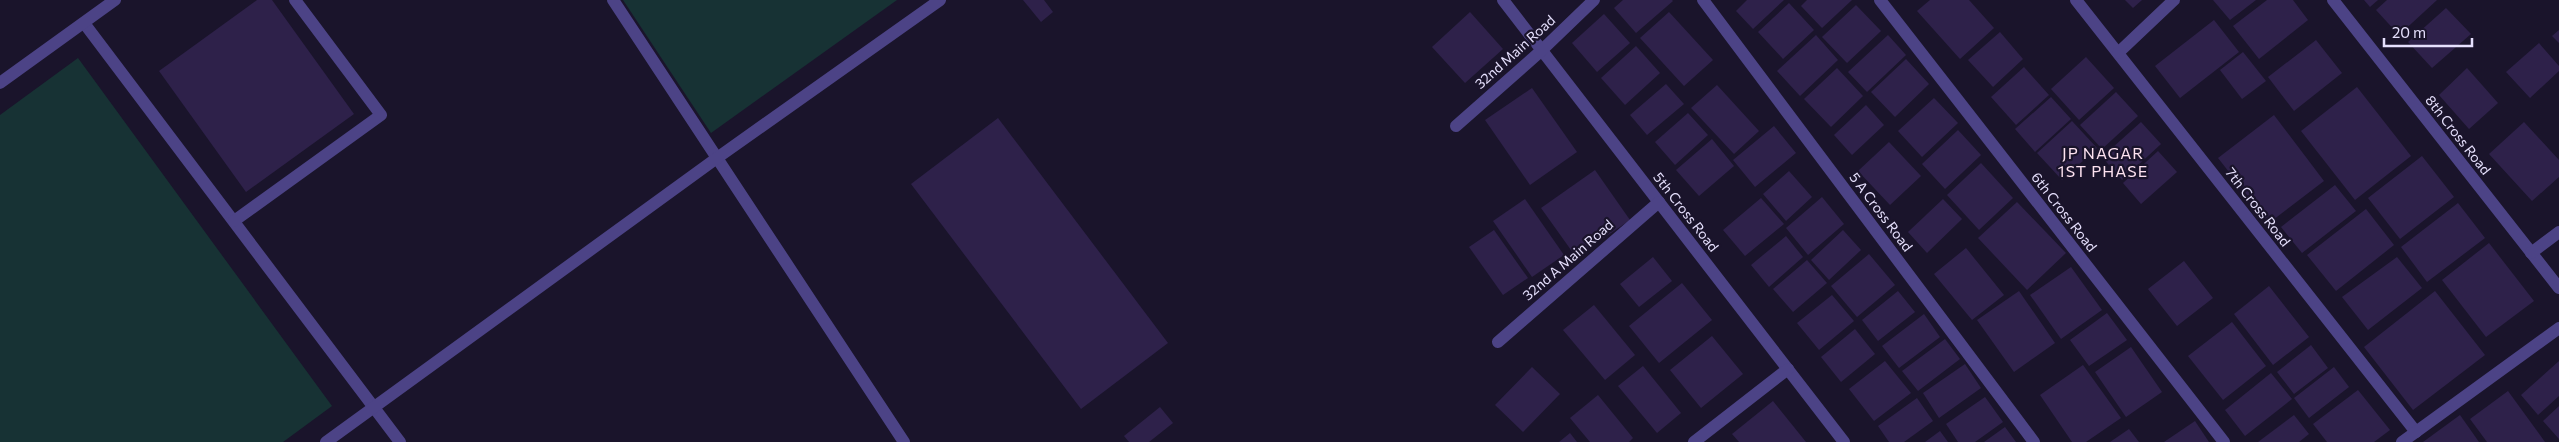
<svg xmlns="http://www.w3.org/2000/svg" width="2559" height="442" viewBox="0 0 2559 442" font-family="Commissioner,sans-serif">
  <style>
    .green { fill: #173234 }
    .building { fill: #2e214a }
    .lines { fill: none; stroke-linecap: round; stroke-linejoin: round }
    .street { stroke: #4c4386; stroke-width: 12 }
    .labels { text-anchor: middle; stroke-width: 4.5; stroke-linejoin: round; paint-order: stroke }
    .street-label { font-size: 14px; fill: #e6e0fd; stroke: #1a142b }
    .quarter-label { font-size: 16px; letter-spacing: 1px; fill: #fde2f0; stroke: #1a142b }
  </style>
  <rect width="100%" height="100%" fill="#1a142b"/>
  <g class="green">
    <path d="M 623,0 L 897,0 L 711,133 Z"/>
    <path d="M 78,58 L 332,406 L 283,442 L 0,442 L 0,115 Z"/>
  </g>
  <g class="building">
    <path d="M 257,0 L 272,0 L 354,114 L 246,192 L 159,71 Z"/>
    <path d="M 1023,0 L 1044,0 L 1053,12 L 1041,22 Z"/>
    <path d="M 1623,0 L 1672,0 L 1673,1 L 1636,33 L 1614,8 Z"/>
    <path d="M 1747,0 L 1784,0 L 1753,29 L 1736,11 Z"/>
    <path d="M 1807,0 L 1852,0 L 1822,28 L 1801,6 Z"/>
    <path d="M 1930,0 L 1969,0 L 1994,28 L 1960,59 L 1917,11 Z"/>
    <path d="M 2125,0 L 2142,0 L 2133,8 Z"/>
    <path d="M 2213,0 L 2256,0 L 2230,20 Z"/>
    <path d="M 2267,0 L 2293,0 L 2308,20 L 2259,59 L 2233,26 Z"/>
    <path d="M 2364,0 L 2378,0 L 2370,7 Z"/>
    <path d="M 2387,0 L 2437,0 L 2399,35 L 2376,10 Z"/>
    <path d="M 1789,3 L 1814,30 L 1783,59 L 1758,32 Z"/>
    <path d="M 1856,5 L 1881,31 L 1847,63 L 1822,37 Z"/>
    <path d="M 2446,8 L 2471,34 L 2432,68 L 2408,42 Z"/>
    <path d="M 1470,12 L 1503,49 L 1465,83 L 1432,47 Z"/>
    <path d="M 1669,12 L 1713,60 L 1684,86 L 1640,38 Z"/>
    <path d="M 1604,14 L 1630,43 L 1597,72 L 1572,43 Z"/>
    <path d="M 2214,20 L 2239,52 L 2180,98 L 2155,66 Z"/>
    <path d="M 2559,30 L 2559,43 L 2552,36 Z"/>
    <path d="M 2000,32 L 2023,59 L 1993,87 L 1968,60 Z"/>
    <path d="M 1816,35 L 1838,60 L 1800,96 L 1777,71 Z"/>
    <path d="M 1888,35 L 1906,55 L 1867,92 L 1848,72 Z"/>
    <path d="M 2316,40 L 2342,73 L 2294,111 L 2268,77 Z"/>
    <path d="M 2539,43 L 2559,66 L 2559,71 L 2530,98 L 2506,72 Z"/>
    <path d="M 1636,46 L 1660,73 L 1625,105 L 1601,78 Z"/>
    <path d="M 2243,52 L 2266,81 L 2242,99 L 2220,70 Z"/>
    <path d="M 2086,57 L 2114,88 L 2079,120 L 2051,89 Z"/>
    <path d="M 1906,59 L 1929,84 L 1895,117 L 1871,92 Z"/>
    <path d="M 2024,67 L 2049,95 L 2016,125 L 1991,97 Z"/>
    <path d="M 1837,68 L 1863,96 L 1831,127 L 1804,99 Z"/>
    <path d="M 2467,68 L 2498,103 L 2469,129 L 2439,95 Z"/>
    <path d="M 1666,84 L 1684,104 L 1647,135 L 1630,115 Z"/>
    <path d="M 1717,85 L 1759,131 L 1734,154 L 1691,108 Z"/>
    <path d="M 2357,87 L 2411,156 L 2355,200 L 2301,131 Z"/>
    <path d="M 1532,88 L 1577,152 L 1530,185 L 1485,120 Z"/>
    <path d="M 2116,92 L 2138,116 L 2102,149 L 2080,125 Z"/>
    <path d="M 2051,97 L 2071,119 L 2035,152 L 2015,129 Z"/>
    <path d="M 1934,98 L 1958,123 L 1922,157 L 1898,131 Z"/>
    <path d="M 1866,105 L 1884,125 L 1852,155 L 1834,135 Z"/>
    <path d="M 1688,113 L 1708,135 L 1675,165 L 1655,142 Z"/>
    <path d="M 2274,115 L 2324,181 L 2269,223 L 2218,158 Z"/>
    <path d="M 998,118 L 1168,343 L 1081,409 L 911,184 Z"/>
    <path d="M 2072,121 L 2097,148 L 2062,180 L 2037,153 Z"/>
    <path d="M 2141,122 L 2161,144 L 2122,180 L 2102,157 Z"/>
    <path d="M 2524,122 L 2559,160 L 2559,177 L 2532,201 L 2489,154 Z"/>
    <path d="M 1774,126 L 1796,153 L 1755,187 L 1733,160 Z"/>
    <path d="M 1958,130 L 1981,155 L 1945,189 L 1922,164 Z"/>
    <path d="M 1712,139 L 1734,166 L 1699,196 L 1676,170 Z"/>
    <path d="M 1889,142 L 1921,176 L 1890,205 L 1858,171 Z"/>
    <path d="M 2158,151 L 2177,172 L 2141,204 L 2123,183 Z"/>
    <path d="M 2422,156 L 2454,197 L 2400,239 L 2368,198 Z"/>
    <path d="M 1981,163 L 2013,198 L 1979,230 L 1947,195 Z"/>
    <path d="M 1595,170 L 1630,220 L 1576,257 L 1541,208 Z"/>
    <path d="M 1789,171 L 1812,197 L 1786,221 L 1763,194 Z"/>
    <path d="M 2335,185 L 2356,211 L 2302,253 L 2281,227 Z"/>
    <path d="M 1822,197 L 1844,224 L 1808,255 L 1786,228 Z"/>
    <path d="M 1761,198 L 1784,224 L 1745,256 L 1723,230 Z"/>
    <path d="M 1525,199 L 1564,255 L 1532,277 L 1493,221 Z"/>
    <path d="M 1943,199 L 1962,219 L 1927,253 L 1908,232 Z"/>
    <path d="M 2017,202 L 2066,253 L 2027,290 L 1978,238 Z"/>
    <path d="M 2458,203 L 2485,238 L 2427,282 L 2401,247 Z"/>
    <path d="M 2366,209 L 2394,245 L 2336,291 L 2307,255 Z"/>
    <path d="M 1494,230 L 1528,278 L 1503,295 L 1469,247 Z"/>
    <path d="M 1843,230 L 1861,250 L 1829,280 L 1811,260 Z"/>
    <path d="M 1786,236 L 1803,257 L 1769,287 L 1751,265 Z"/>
    <path d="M 2489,243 L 2534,301 L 2486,337 L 2442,280 Z"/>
    <path d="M 1966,248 L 2004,295 L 1972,320 L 1934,274 Z"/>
    <path d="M 1869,254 L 1895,285 L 1857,317 L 1831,286 Z"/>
    <path d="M 1653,257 L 1672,281 L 1639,307 L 1620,284 Z"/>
    <path d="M 2397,257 L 2422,288 L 2368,330 L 2342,297 Z"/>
    <path d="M 1807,260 L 1827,283 L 1793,312 L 1773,289 Z"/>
    <path d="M 2184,261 L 2213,298 L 2177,326 L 2148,289 Z"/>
    <path d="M 2071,267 L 2102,310 L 2061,339 L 2030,295 Z"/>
    <path d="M 1682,283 L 1712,320 L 1659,363 L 1629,326 Z"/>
    <path d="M 2269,286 L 2309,337 L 2273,365 L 2234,314 Z"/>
    <path d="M 1898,291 L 1915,312 L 1878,341 L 1862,320 Z"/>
    <path d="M 2019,291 L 2055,343 L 2014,372 L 1977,320 Z"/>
    <path d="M 2435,291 L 2485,355 L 2413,410 L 2364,347 Z"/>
    <path d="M 1832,295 L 1854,321 L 1819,350 L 1797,323 Z"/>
    <path d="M 1594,305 L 1635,355 L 1605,380 L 1563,330 Z"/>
    <path d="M 2107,313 L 2127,340 L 2089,366 L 2070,340 Z"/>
    <path d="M 1924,314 L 1940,337 L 1899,368 L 1882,346 Z"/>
    <path d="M 2232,322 L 2266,366 L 2223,400 L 2188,356 Z"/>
    <path d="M 1855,329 L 1875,354 L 1841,382 L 1821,357 Z"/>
    <path d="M 1712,336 L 1743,374 L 1701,408 L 1670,370 Z"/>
    <path d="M 1945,339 L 1960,359 L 1918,391 L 1902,371 Z"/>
    <path d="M 2311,345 L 2328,368 L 2294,394 L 2277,372 Z"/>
    <path d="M 2131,347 L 2162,392 L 2126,417 L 2095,372 Z"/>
    <path d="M 1885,361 L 1911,393 L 1874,421 L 1849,389 Z"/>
    <path d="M 2559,361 L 2559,396 L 2538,415 L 2521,395 Z"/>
    <path d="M 1965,364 L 1981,388 L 1939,418 L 1923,393 Z"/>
    <path d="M 2083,365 L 2121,418 L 2086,442 L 2072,442 L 2040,395 Z"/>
    <path d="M 1643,366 L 1681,413 L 1657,433 L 1618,386 Z"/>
    <path d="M 1532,367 L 1560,394 L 1523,432 L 1495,405 Z"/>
    <path d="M 2334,367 L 2349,387 L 2309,418 L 2294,398 Z"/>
    <path d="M 2271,373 L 2292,399 L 2245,436 L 2225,410 Z"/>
    <path d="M 2358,390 L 2390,430 L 2374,442 L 2327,442 L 2313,424 Z"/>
    <path d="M 2508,391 L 2545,442 L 2487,442 L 2470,419 Z"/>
    <path d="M 1598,395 L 1633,438 L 1629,442 L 1590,442 L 1570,418 Z"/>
    <path d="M 1985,397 L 2003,422 L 1975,442 L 1958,442 L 1946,424 Z"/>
    <path d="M 1917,398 L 1933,421 L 1904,442 L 1889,442 L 1878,426 Z"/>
    <path d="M 1773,401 L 1806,442 L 1739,442 L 1732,434 Z"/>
    <path d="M 2559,406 L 2559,439 L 2543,421 Z"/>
    <path d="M 1160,407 L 1173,423 L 1149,442 L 1129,442 L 1124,436 Z"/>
    <path d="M 2294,415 L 2309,434 L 2299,442 L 2258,442 Z"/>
    <path d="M 2460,415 L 2479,442 L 2423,442 Z"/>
    <path d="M 2195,421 L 2209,442 L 2164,442 Z"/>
    <path d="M 2005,427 L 2016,442 L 1984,442 Z"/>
    <path d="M 2129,429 L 2139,442 L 2110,442 Z"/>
    <path d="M 1940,431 L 1948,442 L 1925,442 Z"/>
    <path d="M 1570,433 L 1577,442 L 1559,442 Z"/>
  </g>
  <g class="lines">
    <g class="street">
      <path d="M 613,0 L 904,442"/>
      <path d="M 1503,0 L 1844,442"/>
      <path d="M 1703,0 L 2034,442"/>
      <path d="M 1880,0 L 2224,442"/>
      <path d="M 2076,0 L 2416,432"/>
      <path d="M 2333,0 L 2559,288"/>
      <path d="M 84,23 L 400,442"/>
      <path d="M 2118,53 L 2174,0"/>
      <path d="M 0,83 L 115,0"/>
      <path d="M 1456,126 L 1542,50 L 1594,0"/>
      <path d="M 234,221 L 381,115 L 295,0"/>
      <path d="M 2531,253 L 2559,232"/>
      <path d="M 1498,342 L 1659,202"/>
      <path d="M 326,442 L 717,158 L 940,0"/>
      <path d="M 1694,442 L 1788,369"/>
      <path d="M 2402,442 L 2559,328"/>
    </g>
  </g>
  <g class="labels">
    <g class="street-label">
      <text transform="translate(1515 52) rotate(-42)" y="5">32nd Main Road</text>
      <text transform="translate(2458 135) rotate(52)" y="5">8th Cross Road</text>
      <text transform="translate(2258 207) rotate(52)" y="5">7th Cross Road</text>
      <text transform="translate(1686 212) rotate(52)" y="5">5th Cross Road</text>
      <text transform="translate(1881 212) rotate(53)" y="5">5 A Cross Road</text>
      <text transform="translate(2064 212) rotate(52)" y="5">6th Cross Road</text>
      <text transform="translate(1568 260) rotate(-41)" y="5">32nd A Main Road</text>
    </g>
    <g class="quarter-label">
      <text x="2103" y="159">JP NAGAR<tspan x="2103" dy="18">1ST PHASE</tspan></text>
    </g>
  </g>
  <path d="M2384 38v8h88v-8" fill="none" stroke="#e6e0fd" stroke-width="2.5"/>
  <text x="2392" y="38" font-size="15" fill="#e6e0fd" stroke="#1a142b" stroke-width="4" paint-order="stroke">20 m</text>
</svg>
